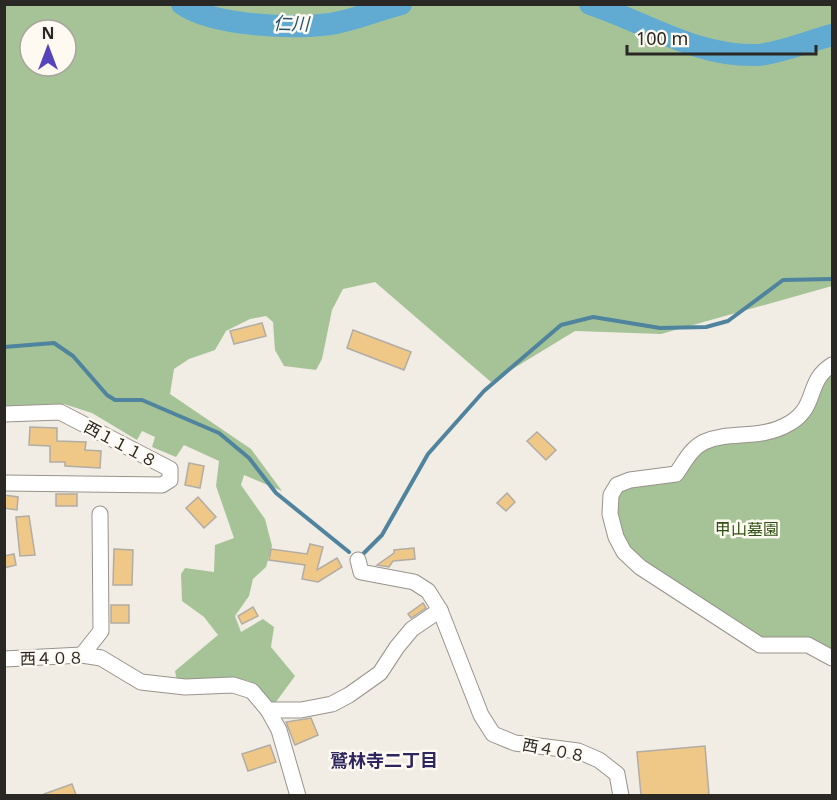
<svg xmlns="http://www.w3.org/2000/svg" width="837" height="800" viewBox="0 0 837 800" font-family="'Noto Sans','Noto Sans JP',sans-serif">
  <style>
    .green { fill: #a6c397; fill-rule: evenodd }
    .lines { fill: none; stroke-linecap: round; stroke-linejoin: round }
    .stream { stroke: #50849e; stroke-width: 4 }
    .river { stroke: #61abd2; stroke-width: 22 }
    .building { fill: #efc887; stroke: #b1aca4; stroke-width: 1.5 }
    .minor-casing { stroke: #98938c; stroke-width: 17 }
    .minor { stroke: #fff; stroke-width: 15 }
    .labels { text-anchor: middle; stroke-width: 5; stroke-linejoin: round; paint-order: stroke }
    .street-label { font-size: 16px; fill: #2a2825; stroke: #fef9f1 }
    .park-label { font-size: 16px; fill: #2c5011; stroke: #fef9f1 }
    .water-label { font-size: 18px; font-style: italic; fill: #1d5672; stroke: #fef9f1 }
    .neighbourhood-label { font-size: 18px; font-weight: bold; fill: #2c255f; stroke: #fef9f1 }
  </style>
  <rect width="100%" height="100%" fill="#f1ece4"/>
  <g class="green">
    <path d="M 4,5 L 832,5 L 832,286 L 661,334 L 575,331 L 491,382 L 375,282 L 343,289 L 332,310 L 322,359 L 316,370 L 284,366 L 275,350 L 273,322 L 266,316 L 250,319 L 226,331 L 215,350 L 189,359 L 174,369 L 170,394 L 251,449 L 282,491 L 244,475 L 241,485 L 265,519 L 272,546 L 266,567 L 253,579 L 249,596 L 235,616 L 241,632 L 263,619 L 274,627 L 271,647 L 295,676 L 273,706 L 249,681 L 235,678 L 178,686 L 175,671 L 218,635 L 204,617 L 182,601 L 181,574 L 185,568 L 214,572 L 215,545 L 234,538 L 216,486 L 219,461 L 184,445 L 176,457 L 152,447 L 155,437 L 142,431 L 137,440 L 92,413 L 64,404 L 5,406 ZM 30,30 L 66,30 L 66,66 L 30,66 Z"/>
    <path d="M 832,371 L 832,654 L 760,639 L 729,621 L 629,550 L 614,513 L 621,488 L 677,478 L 706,446 L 764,439 L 817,391 Z"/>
  </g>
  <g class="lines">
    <g class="stream">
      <path d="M 4,347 L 54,343 L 73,356 L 107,395 L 115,400 L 142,400 L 219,433 L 249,458 L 276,493 L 349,552"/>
      <path d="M 363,554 L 382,535 L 428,454 L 484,391 L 561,325 L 593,317 L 660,328 L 706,327 L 728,321 L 783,280 L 832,279"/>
    </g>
    <g class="river">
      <path d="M 182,4 C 212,26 293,29 330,24 C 355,20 377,10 401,4"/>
      <path d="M 590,4 C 645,22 696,57 757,55 C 781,53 809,41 832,35"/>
    </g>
  </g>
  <g class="building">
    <path d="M 262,323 L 266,336 L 234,344 L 230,331 Z"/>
    <path d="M 353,330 L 411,352 L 404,370 L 347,348 Z"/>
    <path d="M 30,427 L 57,428 L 57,441 L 86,442 L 85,450 L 101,451 L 100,468 L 65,466 L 65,462 L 50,462 L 50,446 L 29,445 Z"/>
    <path d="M 537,432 L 556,450 L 546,460 L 527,441 Z"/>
    <path d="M 189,463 L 204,466 L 200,488 L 185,485 Z"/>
    <path d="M 507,493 L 515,502 L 506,511 L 497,503 Z"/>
    <rect x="56" y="494" width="21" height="12"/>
    <path d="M 4,495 L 18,497 L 17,510 L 4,508 Z"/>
    <path d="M 198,497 L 216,517 L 204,528 L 186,508 Z"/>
    <path d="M 29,516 L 35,555 L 20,556 L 16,517 Z"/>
    <path d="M 310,544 L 323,547 L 317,570 L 337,558 L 342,567 L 318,582 L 302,579 L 305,565 L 269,560 L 271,549 L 307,554 Z"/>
    <path d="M 414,548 L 415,559 L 393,561 L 389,567 L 377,565 L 394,553 L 394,550 Z"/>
    <path d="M 114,549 L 133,550 L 132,585 L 113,585 Z"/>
    <path d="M 14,554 L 16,565 L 4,568 L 4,556 Z"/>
    <path d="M 423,603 L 426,608 L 411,618 L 408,614 Z"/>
    <rect x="111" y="605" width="18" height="18"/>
    <path d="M 253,607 L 258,616 L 242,624 L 238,616 Z"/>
    <path d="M 311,718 L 318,735 L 295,745 L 286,722 Z"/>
    <path d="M 270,745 L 276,762 L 248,771 L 242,754 Z"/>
    <path d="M 705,746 L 709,795 L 641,795 L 637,752 Z"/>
    <path d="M 72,784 L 76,795 L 44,795 L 44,794 Z"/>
  </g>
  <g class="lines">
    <g class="minor-casing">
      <g id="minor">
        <path d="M 832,365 C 805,382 819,405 790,423 C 760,441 730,430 704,442 C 691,448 684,463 676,474 L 630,480 L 617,485 L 611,495 L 610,514 L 616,537 L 624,552 L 640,567 L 760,645 L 808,645 L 832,658"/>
        <path d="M 4,414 L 60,412 L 170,469 L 170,480 L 162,485 L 4,483"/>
        <path d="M 358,560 L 361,572 L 414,582 L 428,591 L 440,610 L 481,715 L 493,734 L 515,743 L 578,751 L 599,760 L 617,774 L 621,796"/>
        <path d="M 82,655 L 101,631 L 100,514"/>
        <path d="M 4,659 L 82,655 L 101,658 L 141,682 L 185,687 L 233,685 L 252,691 L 268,710 L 301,710 L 332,704 L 349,695 L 380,673 L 397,647 L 412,629 L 440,610"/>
        <path d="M 268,710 L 279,730 L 298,796"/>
      </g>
    </g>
    <use href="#minor" class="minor"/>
  </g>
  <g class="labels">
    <g class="street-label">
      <text transform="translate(121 444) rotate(28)" y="6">西１１１８</text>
      <text transform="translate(52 658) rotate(-1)" y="6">西４０８</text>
      <text transform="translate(554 750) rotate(11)" y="6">西４０８</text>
    </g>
    <g class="park-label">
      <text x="747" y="535">甲山墓園</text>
    </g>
    <g class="water-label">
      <text transform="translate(291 24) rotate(1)" y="6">仁川</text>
    </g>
    <g class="neighbourhood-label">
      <text x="384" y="767">鷲林寺二丁目</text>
    </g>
  </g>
  <rect width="837" height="800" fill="none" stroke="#2a2825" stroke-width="12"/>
  <g transform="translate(48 48)"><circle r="28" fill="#fef9f1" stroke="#a9a59f" stroke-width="1.5"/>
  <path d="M0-4.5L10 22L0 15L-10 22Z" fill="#5644bb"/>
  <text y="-9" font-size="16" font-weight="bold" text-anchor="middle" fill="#2a2825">N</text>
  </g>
  <path d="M627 45v9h189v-9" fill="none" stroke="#2a2825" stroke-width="3"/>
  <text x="636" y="45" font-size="18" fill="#2a2825" stroke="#fef9f1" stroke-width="4.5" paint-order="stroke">100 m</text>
</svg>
